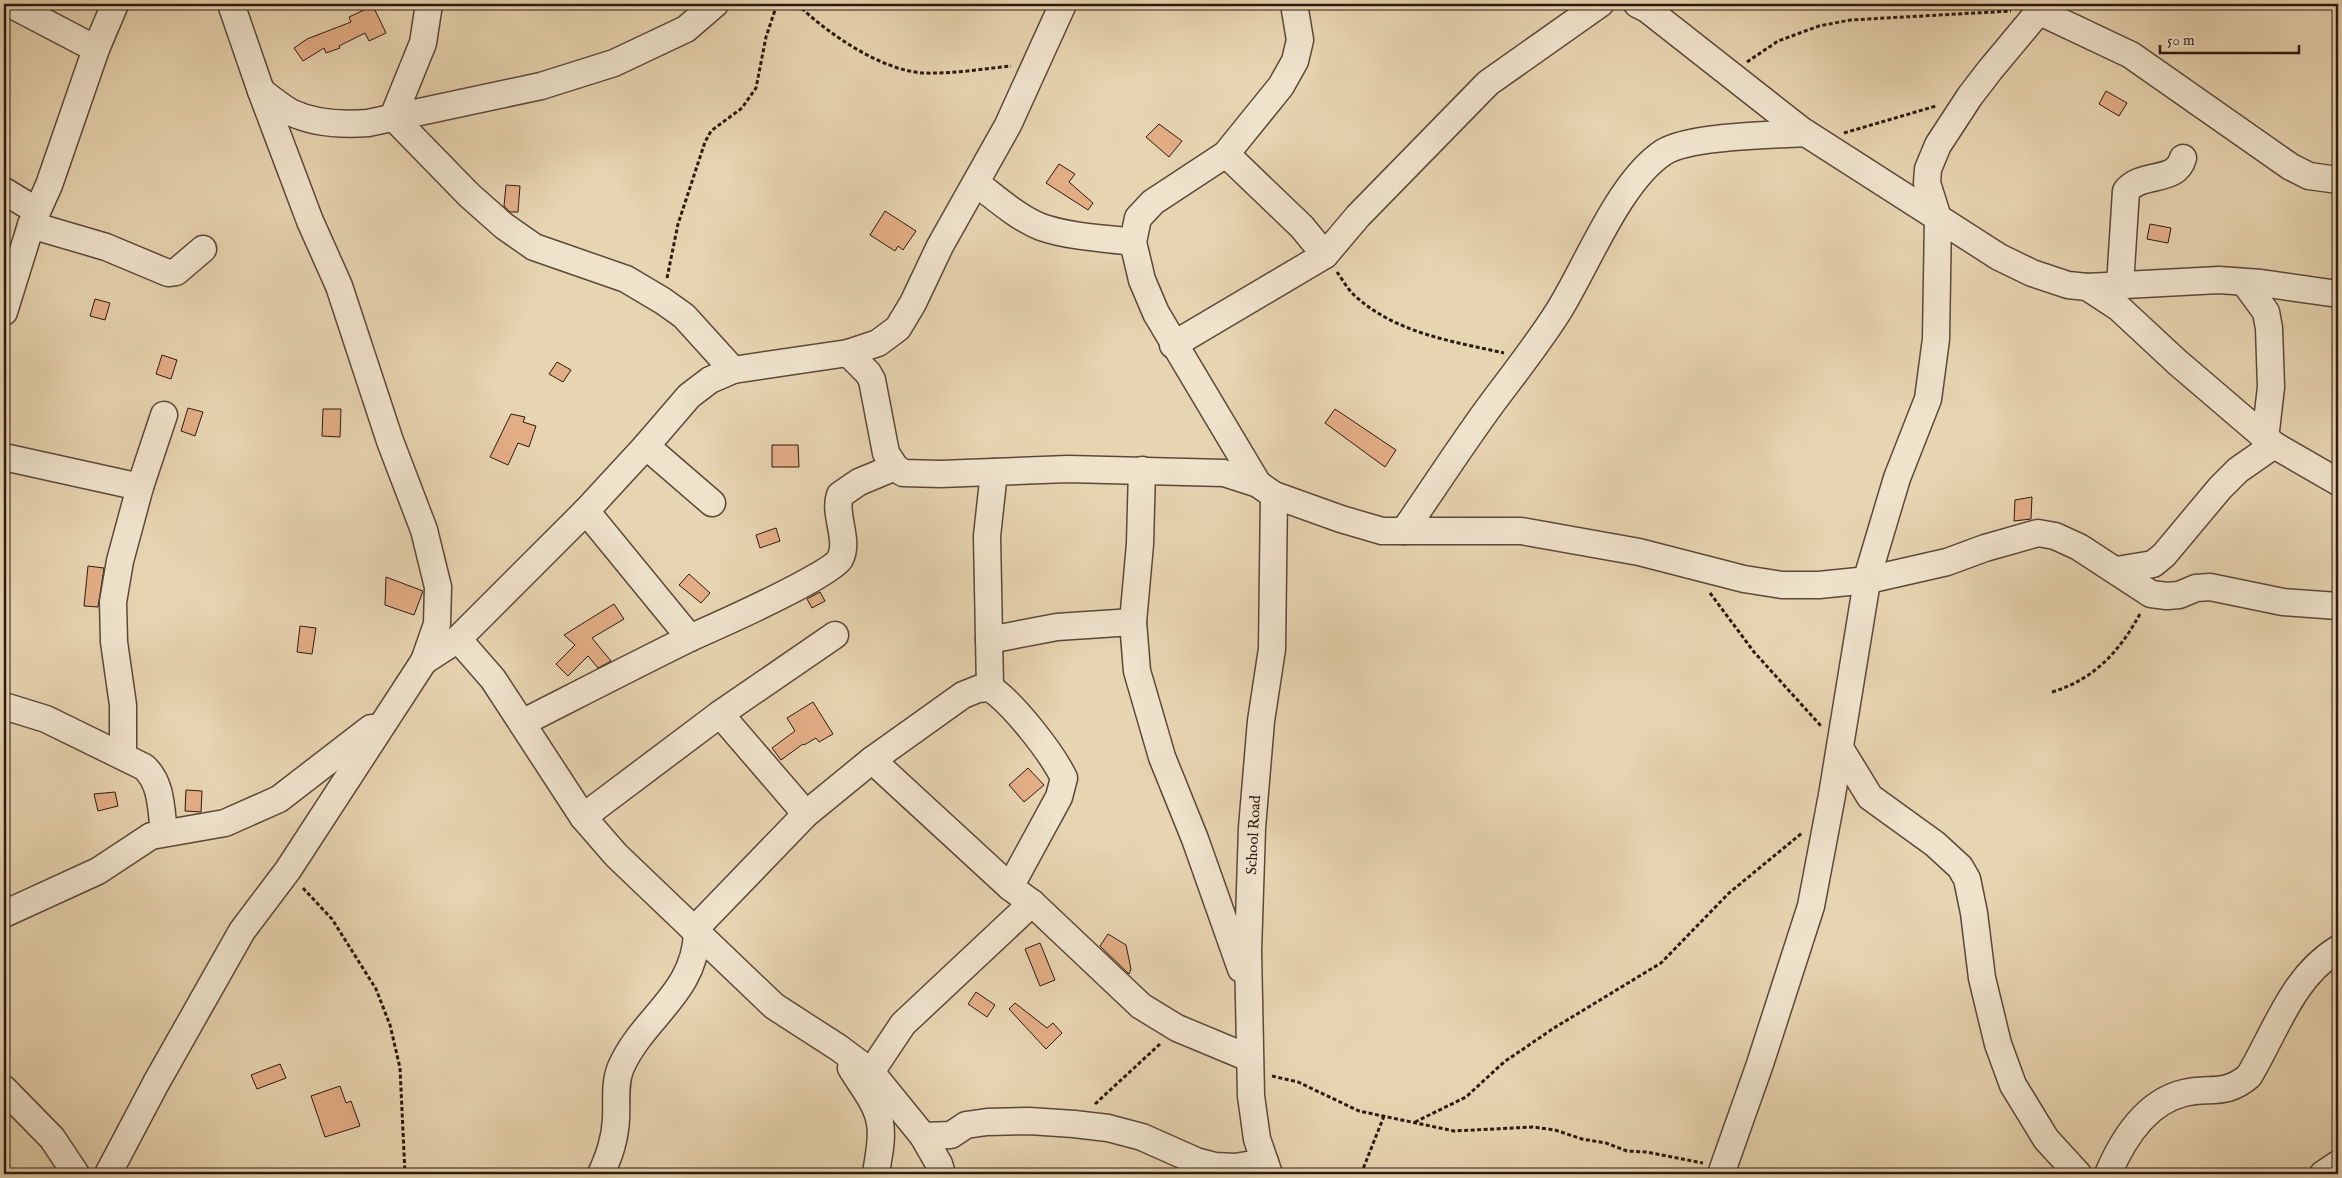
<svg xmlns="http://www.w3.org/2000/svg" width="2342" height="1178" viewBox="0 0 2342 1178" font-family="'IM FELL English',serif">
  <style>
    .building { fill: #e3ad86; stroke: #2d1a11 }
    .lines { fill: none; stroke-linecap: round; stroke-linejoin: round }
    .minor-casing { stroke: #5c4839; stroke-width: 29 }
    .path { stroke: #2d1a11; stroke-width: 3; stroke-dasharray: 4 2.5; stroke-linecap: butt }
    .minor { stroke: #efe3cc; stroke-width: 26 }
    .labels { text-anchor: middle; stroke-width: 5; stroke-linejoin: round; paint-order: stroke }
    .street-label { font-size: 15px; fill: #2d1a11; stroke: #efe3cc }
  </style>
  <rect width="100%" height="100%" fill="#e7d4b0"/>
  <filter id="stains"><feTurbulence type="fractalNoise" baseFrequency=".004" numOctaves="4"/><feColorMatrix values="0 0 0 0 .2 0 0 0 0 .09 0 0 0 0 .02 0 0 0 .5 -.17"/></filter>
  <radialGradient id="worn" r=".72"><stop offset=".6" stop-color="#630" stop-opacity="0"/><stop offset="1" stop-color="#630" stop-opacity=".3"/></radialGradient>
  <g class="building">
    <path d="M 373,6 L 386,33 L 369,41 L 365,33 L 339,46 L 340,48 L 326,53 L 324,48 L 303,61 L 294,48 L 307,39 L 351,22 L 349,17 Z"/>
    <path d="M 2106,91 L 2127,103 L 2119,116 L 2099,104 Z"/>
    <path d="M 1159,124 L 1182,141 L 1169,157 L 1146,137 Z"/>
    <path d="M 1059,164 L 1075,174 L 1069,182 L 1093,203 L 1088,210 L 1046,183 Z"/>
    <path d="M 506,185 L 520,186 L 518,212 L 510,212 L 504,206 Z"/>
    <path d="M 885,211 L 916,231 L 903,250 L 898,246 L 895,251 L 870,235 Z"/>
    <path d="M 2150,224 L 2171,228 L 2168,243 L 2147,239 Z"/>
    <path d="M 95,299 L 110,303 L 105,320 L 90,316 Z"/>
    <path d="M 162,355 L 177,360 L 171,379 L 156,374 Z"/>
    <path d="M 557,362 L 571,370 L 563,382 L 549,374 Z"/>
    <path d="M 188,408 L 203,412 L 195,436 L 181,431 Z"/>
    <path d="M 323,409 L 341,409 L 340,437 L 322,436 Z"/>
    <path d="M 1335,409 L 1396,450 L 1385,467 L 1325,423 Z"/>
    <path d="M 511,414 L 525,417 L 523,422 L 536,426 L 529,447 L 518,443 L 508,465 L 490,457 Z"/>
    <path d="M 772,445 L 798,445 L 799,467 L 772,467 Z"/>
    <path d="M 2032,497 L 2031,519 L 2014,521 L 2015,500 Z"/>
    <path d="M 776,528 L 780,541 L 760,548 L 756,535 Z"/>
    <path d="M 88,566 L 104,568 L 98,607 L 84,606 Z"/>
    <path d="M 689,574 L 710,593 L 701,603 L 679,585 Z"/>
    <path d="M 386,577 L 423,591 L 414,615 L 385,605 Z"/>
    <path d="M 820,592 L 825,601 L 812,608 L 807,599 Z"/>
    <path d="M 614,604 L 624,619 L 592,638 L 611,661 L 598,668 L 588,656 L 568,676 L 556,664 L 575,645 L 564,635 Z"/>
    <path d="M 300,626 L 316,628 L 312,654 L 297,652 Z"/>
    <path d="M 813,702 L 833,734 L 819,742 L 816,738 L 804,745 L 803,744 L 781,760 L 772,748 L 795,731 L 787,718 Z"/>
    <path d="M 1028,768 L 1044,785 L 1024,802 L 1009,785 Z"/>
    <path d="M 186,790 L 202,791 L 201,812 L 185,811 Z"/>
    <path d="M 115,792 L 118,806 L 98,811 L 94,794 Z"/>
    <path d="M 1108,934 L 1126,945 L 1131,969 L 1129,974 L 1100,946 Z"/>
    <path d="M 1040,943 L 1055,980 L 1040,986 L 1025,949 Z"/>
    <path d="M 976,992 L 995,1005 L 987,1017 L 968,1004 Z"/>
    <path d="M 1015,1003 L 1047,1028 L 1053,1023 L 1062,1033 L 1046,1049 L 1009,1009 Z"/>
    <path d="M 280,1064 L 286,1078 L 257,1089 L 251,1075 Z"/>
    <path d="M 340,1086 L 346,1103 L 351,1101 L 360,1126 L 325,1137 L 311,1096 Z"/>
  </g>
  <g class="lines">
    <g class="minor-casing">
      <g id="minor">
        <path d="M 10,4 L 96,49"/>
        <path d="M 429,4 L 423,43 L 393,117 L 469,195 L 504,226 L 534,247 L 626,279 L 663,301 L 684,316 L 733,370"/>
        <path d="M 1637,4 L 1647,9 L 1801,130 L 1999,257 L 2032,273 L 2068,285 L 2087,287 L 2119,308 L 2177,362 L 2274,445 L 2338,482"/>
        <path d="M 2038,11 L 2131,55 L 2291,167 L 2309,176 L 2338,180"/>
        <path d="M 261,91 C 270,98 280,106 290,112 C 313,123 343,125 368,123 L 541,86 L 614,63 L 686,29 L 715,4"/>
        <path d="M 1226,154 L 1302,227 L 1325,255"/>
        <path d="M 976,183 C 996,198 1018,218 1041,227 C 1070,237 1103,238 1133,242"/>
        <path d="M 4,191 L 37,211"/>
        <path d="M 31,225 L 106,247 L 168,273 L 176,272 L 203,249"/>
        <path d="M 2244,282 L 2266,312 L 2269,328 L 2271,387 L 2265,439"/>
        <path d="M 2120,285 L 2126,191 C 2142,171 2176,184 2183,158"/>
        <path d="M 2087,287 L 2219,280 L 2261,283 L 2338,294"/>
        <path d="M 4,312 L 31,225 L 49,185 L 96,49 L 115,4"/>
        <path d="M 1173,345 L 1325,255 L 1358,216 L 1488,83 L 1600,4"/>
        <path d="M 848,353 L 868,373 L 872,380 L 886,453 L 895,467 L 903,473 L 941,474 L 1068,469 L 1224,473 L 1258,484 L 1274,495 L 1341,519 L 1382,531 L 1521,531 L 1639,552 L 1744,579 L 1782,585 L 1819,585 L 1868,580 L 1947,562 L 1985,548 L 2038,533 L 2055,536 L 2079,547 L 2151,594 L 2167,596 L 2179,595 L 2196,588 L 2210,587 L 2283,602 L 2338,606"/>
        <path d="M 646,446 L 712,503"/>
        <path d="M 4,457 L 140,487"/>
        <path d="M 1142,470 L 1140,544 L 1133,622 L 1137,671 L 1162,757 L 1195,839 L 1241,969"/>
        <path d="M 1258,484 L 1156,313 L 1142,280 L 1133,242 L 1138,218 L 1153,202 L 1226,154 L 1281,86 L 1295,61 L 1300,40 L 1294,4"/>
        <path d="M 586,511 L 690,638"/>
        <path d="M 1404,531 C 1433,489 1460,447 1490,406 C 1513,375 1537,345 1558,312 C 1587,266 1619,181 1664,152 C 1689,136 1772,135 1805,133"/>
        <path d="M 2117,570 L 2153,564 L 2164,555 L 2220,488 L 2238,470 L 2274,445"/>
        <path d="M 458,639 L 493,679 L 583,817 L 616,855 L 774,1006 L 839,1048 L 871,1072 L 923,1136 L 939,1164 L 942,1174"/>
        <path d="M 989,640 L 1057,627 L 1133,622"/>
        <path d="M 424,661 L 458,639 L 586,511 L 646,446 L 689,396 L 710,380 L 733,370 L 848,353 L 878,343 L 898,328 L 913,303 L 940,246 L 1008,125 L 1063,4"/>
        <path d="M 990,688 L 987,536 L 994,472"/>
        <path d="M 4,706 L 46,719 L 144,767 C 162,783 161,809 164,833"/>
        <path d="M 720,714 L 806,814"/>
        <path d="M 522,723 C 579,694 635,665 692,637 C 717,626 830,576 840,559 C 850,540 833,514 840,495 L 859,482 L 895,467"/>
        <path d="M 1840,748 L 1870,797 L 1935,844 L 1960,867 L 1967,879 L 1974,913 L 1982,978 L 1998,1044 L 2013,1085 L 2046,1139 L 2078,1174"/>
        <path d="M 123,755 L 123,705 L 114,642 L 113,602 L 120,561 L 140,487 L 164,415"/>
        <path d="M 872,760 L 1010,887 L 1032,903 L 1141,1006 L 1177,1028 L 1249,1058"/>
        <path d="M 583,817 L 720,714 L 835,635"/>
        <path d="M 4,914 L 98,871 L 151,836 L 225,823 L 279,799 L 371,728"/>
        <path d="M 694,930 L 806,814 L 872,760 L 963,695 L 978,689 L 990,688 C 1013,703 1052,753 1064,778 L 1059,797 L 1010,887"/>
        <path d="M 851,1068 C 861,1085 877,1103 880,1123 C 883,1140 878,1158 876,1174"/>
        <path d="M 871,1072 L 903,1024 L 1032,903"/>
        <path d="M 4,1089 L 52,1138 L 76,1174"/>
        <path d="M 923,1136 L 951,1135 L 966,1125 L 987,1122 L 1029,1121 L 1074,1124 L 1108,1128 L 1142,1137 L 1196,1161 L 1215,1166 L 1235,1167 L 1265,1162"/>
        <path d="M 108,1174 L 156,1083 L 242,931 L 288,870 L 424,661 L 437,624 L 438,587 L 424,530 L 390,441 L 339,286 L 310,221 L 261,91 L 231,4"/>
        <path d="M 601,1174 C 609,1156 615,1140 616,1119 C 617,1102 614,1083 621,1067 C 644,1016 695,993 697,933"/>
        <path d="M 1269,1174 L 1257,1139 L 1251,1096 L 1248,951 L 1252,828 L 1261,721 L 1272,649 L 1274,495"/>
        <path d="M 1721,1174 L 1760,1064 L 1811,906 L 1832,795 L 1868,575 L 1897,478 L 1928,399 L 1936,339 L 1938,218 L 1927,183 L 1928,169 L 1938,145 L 1970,96 L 1990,70 L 2035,16 L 2042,4"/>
        <path d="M 2108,1174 C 2122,1141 2146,1102 2184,1093 C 2210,1087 2226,1096 2249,1076 C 2276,1031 2292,977 2338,949"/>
        <path d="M 2323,1174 L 2338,1164"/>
      </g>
    </g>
    <g class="path">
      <path d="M 797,4 C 827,33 880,70 923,73 C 952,74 982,69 1011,66"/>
      <path d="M 1747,62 L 1778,41 L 1819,26 L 1850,20 L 2011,11"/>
      <path d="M 1844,133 L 1936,106"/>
      <path d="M 1337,272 C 1342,279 1347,288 1353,294 C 1394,333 1451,341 1504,353"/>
      <path d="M 667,278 L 678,224 L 705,142 L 711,131 L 742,108 L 756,88 L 766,37 L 777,4"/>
      <path d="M 1710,593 L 1754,652 L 1821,726"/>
      <path d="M 2052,692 C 2095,679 2120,651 2141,612"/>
      <path d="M 303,888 L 332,919 L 376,989 L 390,1025 L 400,1068 L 405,1174"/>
      <path d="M 1272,1076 L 1298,1082 L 1359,1111 L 1454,1131 L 1533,1127 L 1555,1130 L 1582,1139 L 1606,1143 L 1627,1151 L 1646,1152 L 1703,1163"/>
      <path d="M 1095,1104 L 1160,1044"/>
      <path d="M 1415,1122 L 1466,1097 L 1504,1062 L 1554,1028 L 1661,963 L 1729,893 L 1802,833"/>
      <path d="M 1361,1174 L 1384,1116"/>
    </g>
    <use href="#minor" class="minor"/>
  </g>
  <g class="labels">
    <g class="street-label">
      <text transform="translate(1253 835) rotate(-87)" y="5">School Road</text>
    </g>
  </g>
  <rect width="2342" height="1178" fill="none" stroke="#e7d4b0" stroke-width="20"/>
  <rect x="5" y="5" width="2332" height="1168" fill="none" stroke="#2d1a11" stroke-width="2.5"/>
  <rect x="10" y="10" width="2322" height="1158" fill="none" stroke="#2d1a11"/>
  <path d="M2160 45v8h139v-8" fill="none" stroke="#2d1a11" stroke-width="2.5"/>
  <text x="2167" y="45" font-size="15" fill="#2d1a11" stroke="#efe3cc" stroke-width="4" paint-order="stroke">50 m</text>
  <rect width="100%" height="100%" filter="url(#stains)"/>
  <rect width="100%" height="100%" fill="url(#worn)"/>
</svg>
